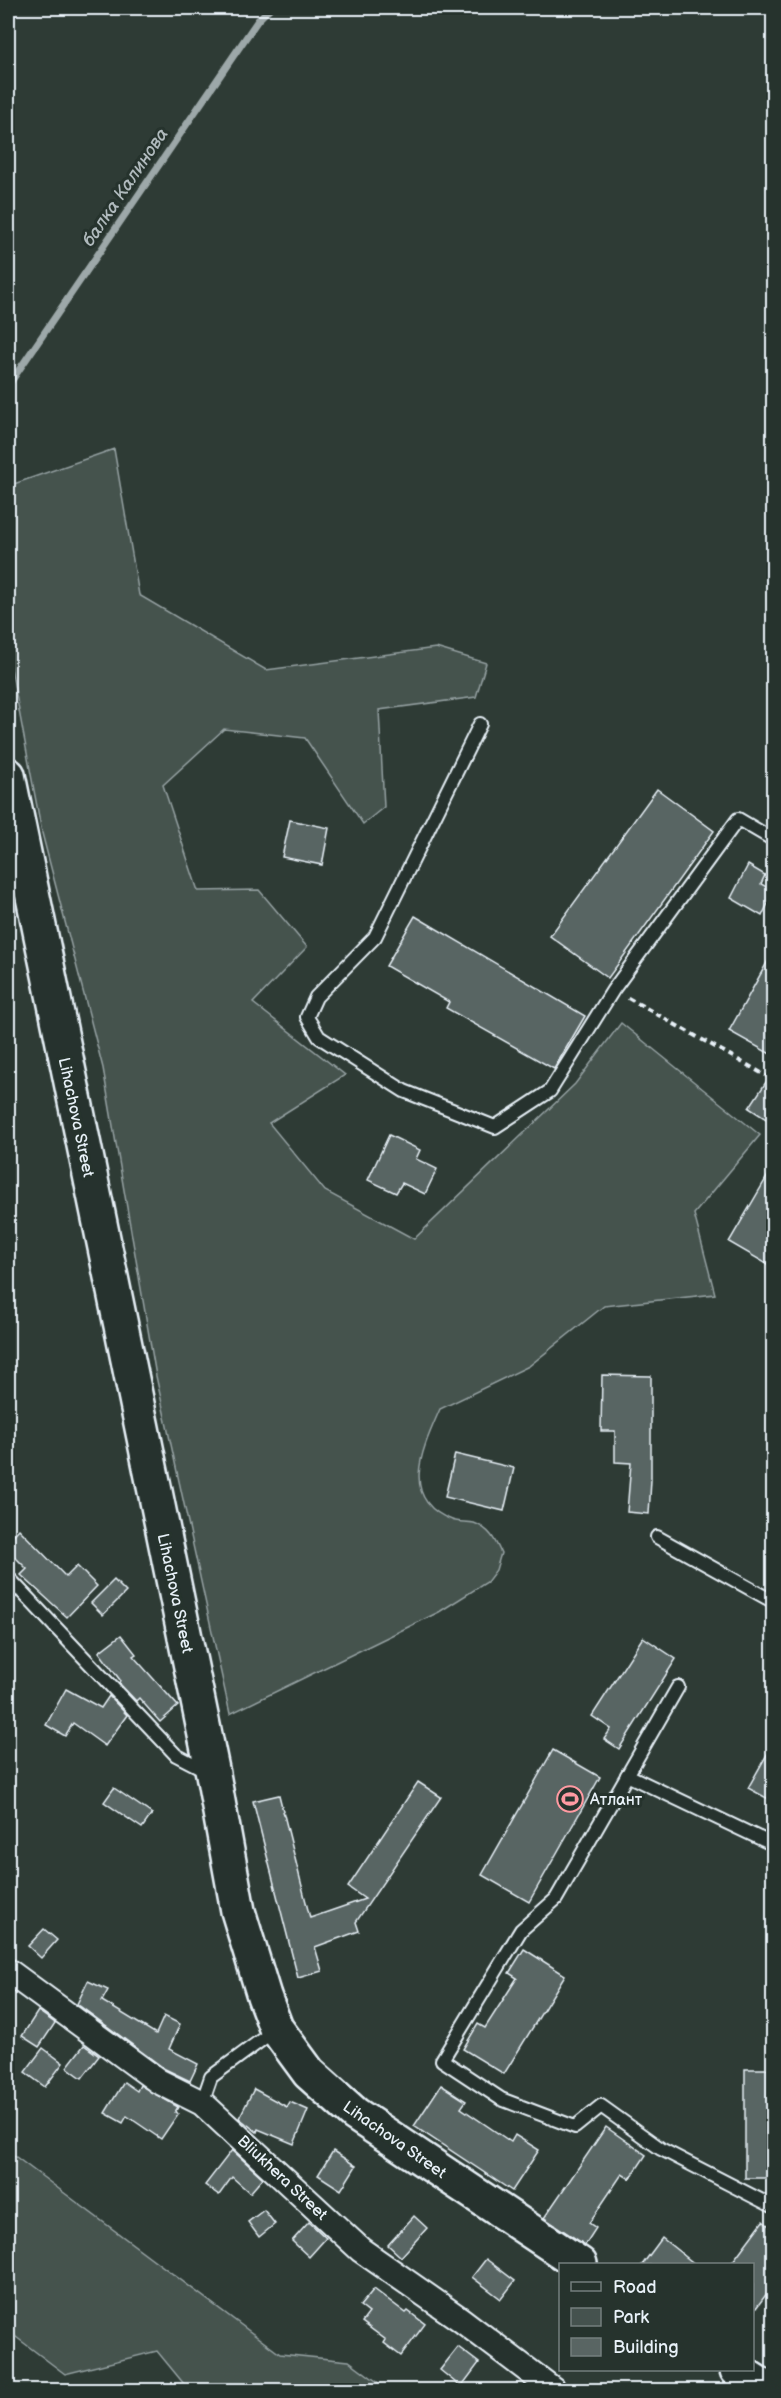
<svg xmlns="http://www.w3.org/2000/svg" width="781" height="2398" viewBox="0 0 781 2398" font-family="'Balsamiq Sans',sans-serif">
  <style>
    .green { fill: #45524e; stroke: #96a2a3; stroke-width: 1.5 }
    .lines { fill: none; stroke-linecap: round; stroke-linejoin: round }
    .stream { stroke: #9da8a9; stroke-width: 7 }
    .building { fill: #596563; stroke: #e8f1f8; stroke-width: 1.5 }
    .lane-casing { stroke: #e8f1f8; stroke-width: 16 }
    .street-casing { stroke: #e8f1f8; stroke-width: 28 }
    .secondary-casing { stroke: #e8f1f8; stroke-width: 38 }
    .path { stroke: #e8f1f8; stroke-width: 4; stroke-dasharray: 6 4.5; stroke-linecap: butt }
    .lane { stroke: #26332d; stroke-width: 12 }
    .street { stroke: #26332d; stroke-width: 24 }
    .secondary { stroke: #26332d; stroke-width: 33 }
    .labels { text-anchor: middle; stroke-width: 6; stroke-linejoin: round; paint-order: stroke }
    .street-label { font-size: 16px; fill: #e8f1f8; stroke: #26332d }
    .poi-label { font-size: 16px; fill: #e8f1f8; stroke: #26332d; text-anchor: start }
    .water-label { font-size: 18px; font-style: italic; fill: #b0babd; stroke: #26332d }
  </style>
  <rect width="100%" height="100%" fill="#2e3b35"/>
  <filter id="ink" filterUnits="userSpaceOnUse"><feTurbulence type="fractalNoise" baseFrequency=".0167" numOctaves="2"/><feDisplacementMap in="SourceGraphic" scale="12" xChannelSelector="R" yChannelSelector="G"/><feConvolveMatrix kernelMatrix="1 2 1 2 8 2 1 2 1" color-interpolation-filters="sRGB"/></filter>
  <g filter="url(#ink)">
    <g class="green">
      <path d="M 114,449 L 139,595 L 266,670 L 436,648 L 486,663 L 476,697 L 379,710 L 384,807 L 363,824 L 305,738 L 224,729 L 163,785 L 198,891 L 259,890 L 307,947 L 253,1003 L 345,1075 L 269,1123 L 325,1191 L 414,1239 L 575,1084 L 621,1023 L 760,1135 L 694,1214 L 715,1294 L 604,1306 L 529,1366 L 440,1409 C 424,1446 397,1499 452,1520 C 459,1523 467,1521 474,1523 C 490,1529 495,1540 501,1553 L 496,1570 L 487,1582 L 439,1612 L 230,1714 L 156,1376 L 103,1068 L 42,833 L 8,652 L 8,486 Z"/>
      <path d="M 8,2151 L 280,2354 L 349,2361 L 388,2390 L 189,2390 L 157,2351 L 65,2374 L 8,2331 Z"/>
    </g>
    <g class="lines">
      <path class="stream" d="M 8,386 L 258,20 L 270,8"/>
    </g>
    <g class="building">
      <path d="M 657,789 L 714,831 L 608,978 L 550,936 Z"/>
      <path d="M 290,820 L 329,828 L 322,865 L 282,857 Z"/>
      <path d="M 748,865 L 765,875 L 761,884 L 774,891 L 762,916 L 731,898 Z"/>
      <path d="M 415,916 L 585,1016 L 554,1069 L 446,1008 L 449,1002 L 386,966 Z"/>
      <path d="M 774,950 L 774,1056 L 729,1031 Z"/>
      <path d="M 774,1070 L 774,1124 L 749,1108 Z"/>
      <path d="M 389,1135 L 420,1150 L 416,1159 L 437,1169 L 425,1194 L 402,1183 L 396,1193 L 368,1180 Z"/>
      <path d="M 774,1165 L 774,1268 L 729,1242 Z"/>
      <path d="M 602,1375 L 651,1376 L 651,1480 L 649,1514 L 627,1512 L 631,1463 L 615,1462 L 615,1431 L 601,1431 Z"/>
      <path d="M 455,1454 L 514,1468 L 504,1511 L 445,1497 Z"/>
      <path d="M 19,1529 L 66,1577 L 77,1566 L 97,1586 L 67,1617 L 21,1575 L 27,1569 L 8,1550 L 8,1541 Z"/>
      <path d="M 114,1580 L 126,1592 L 103,1615 L 91,1603 Z"/>
      <path d="M 121,1635 L 136,1654 L 133,1656 L 178,1706 L 160,1722 L 139,1698 L 136,1701 L 119,1683 L 120,1680 L 99,1652 Z"/>
      <path d="M 643,1637 L 676,1659 L 619,1749 L 604,1739 L 611,1729 L 592,1716 Z"/>
      <path d="M 66,1689 L 101,1708 L 109,1696 L 127,1715 L 105,1746 L 73,1723 L 65,1736 L 46,1725 Z"/>
      <path d="M 774,1742 L 774,1802 L 748,1788 Z"/>
      <path d="M 553,1750 L 600,1777 L 529,1902 L 482,1875 Z"/>
      <path d="M 418,1782 L 441,1797 L 356,1922 L 359,1931 L 315,1947 L 322,1971 L 298,1978 L 253,1801 L 279,1795 L 310,1918 L 365,1899 L 348,1887 Z"/>
      <path d="M 114,1788 L 152,1814 L 142,1828 L 104,1802 Z"/>
      <path d="M 44,1929 L 57,1940 L 41,1958 L 28,1946 Z"/>
      <path d="M 524,1949 L 565,1975 L 504,2074 L 463,2049 L 478,2024 L 485,2028 L 517,1978 L 509,1973 Z"/>
      <path d="M 88,1981 L 108,1990 L 102,2001 L 156,2034 L 164,2016 L 180,2024 L 169,2049 L 198,2064 L 190,2081 L 165,2069 L 77,2004 Z"/>
      <path d="M 38,2011 L 55,2023 L 39,2047 L 22,2036 Z"/>
      <path d="M 84,2045 L 99,2056 L 82,2078 L 67,2067 Z"/>
      <path d="M 43,2048 L 63,2063 L 45,2087 L 25,2072 Z"/>
      <rect x="745" y="2069" width="29" height="109"/>
      <path d="M 124,2082 L 137,2091 L 140,2085 L 178,2107 L 175,2112 L 178,2114 L 161,2139 L 127,2116 L 123,2123 L 105,2113 Z"/>
      <path d="M 441,2085 L 466,2101 L 461,2108 L 511,2142 L 515,2135 L 539,2150 L 512,2191 L 414,2126 Z"/>
      <path d="M 254,2089 L 287,2107 L 290,2102 L 308,2110 L 294,2144 L 258,2129 L 257,2132 L 239,2118 Z"/>
      <path d="M 606,2127 L 646,2155 L 630,2179 L 622,2174 L 589,2223 L 596,2228 L 585,2245 L 544,2218 Z"/>
      <path d="M 232,2150 L 263,2178 L 250,2193 L 232,2177 L 219,2195 L 205,2185 Z"/>
      <path d="M 333,2151 L 356,2166 L 341,2190 L 318,2175 Z"/>
      <path d="M 264,2210 L 275,2224 L 259,2237 L 248,2222 Z"/>
      <path d="M 414,2216 L 427,2228 L 401,2257 L 388,2245 Z"/>
      <path d="M 763,2221 L 774,2230 L 774,2284 L 753,2312 L 753,2265 L 730,2265 Z"/>
      <path d="M 309,2222 L 326,2238 L 309,2257 L 292,2241 Z"/>
      <path d="M 662,2238 L 696,2265 L 642,2265 Z"/>
      <path d="M 486,2259 L 515,2281 L 501,2299 L 472,2277 Z"/>
      <path d="M 374,2289 L 406,2313 L 408,2311 L 425,2324 L 401,2356 L 384,2343 L 386,2340 L 362,2322 L 369,2313 L 360,2306 Z"/>
      <path d="M 458,2347 L 479,2363 L 461,2387 L 440,2370 Z"/>
    </g>
    <g class="lines">
      <g class="lane-casing">
        <g id="lane">
          <path d="M 480,724 L 375,937 L 316,997 L 307,1017 L 319,1037 L 404,1091 L 495,1127 L 550,1091 L 613,990 L 738,819 L 774,840"/>
          <path d="M 657,1537 L 774,1602"/>
          <path d="M 8,1577 L 176,1755 L 207,1771"/>
          <path d="M 8,1595 L 16,1586"/>
          <path d="M 678,1687 L 556,1899 L 521,1930 L 442,2060 L 501,2099 L 575,2127 L 601,2106 L 661,2149 L 774,2207"/>
          <path d="M 627,1775 L 774,1845"/>
          <path d="M 202,2103 L 211,2077 L 275,2030"/>
        </g>
      </g>
      <g class="street-casing">
        <path id="street" d="M 8,1971 L 158,2081 L 202,2103 L 361,2250 L 460,2319 L 554,2390"/>
      </g>
      <g class="secondary-casing">
        <g id="secondary">
          <path d="M 8,775 L 213,1774 L 238,1911 L 264,1996 L 276,2028 L 309,2073 L 355,2114 L 580,2264"/>
          <path d="M 737,2370 L 769,2390"/>
        </g>
      </g>
      <path class="path" d="M 628,998 L 774,1080"/>
      <use href="#lane" class="lane"/>
      <use href="#street" class="street"/>
      <use href="#secondary" class="secondary"/>
    </g>
  </g>
  <defs>
    <g id="stadium-ring" transform="scale(1.35)"><circle r="9.5" fill="#26332d" stroke="#ff9aa2" stroke-width="1.5"/><path d="M0-5a6.5 5 0 1 0 0 10a6.5 5 0 1 0 0-10ZM-3.5-1.8h7v3.6h-7Z" fill="#ff9aa2"/></g>
  </defs>
  <g fill-rule="evenodd">
    <use href="#stadium-ring" x="570" y="1799"/>
  </g>
  <g class="labels">
    <g class="street-label">
      <text transform="translate(77 1117) rotate(78)" y="6">Lihachova Street</text>
      <text transform="translate(176 1593) rotate(78)" y="6">Lihachova Street</text>
      <text transform="translate(395 2139) rotate(35)" y="6">Lihachova Street</text>
      <text transform="translate(283 2177) rotate(43)" y="6">Bliukhera Street</text>
    </g>
    <g class="poi-label">
      <text x="590" y="1805">Атлант</text>
    </g>
    <g class="water-label">
      <text transform="translate(125 187) rotate(-56)" y="6">балка Калинова</text>
    </g>
  </g>
  <rect width="781" height="2398" fill="none" stroke="#26332d" stroke-width="30"/>
  <rect x="15" y="15" width="751" height="2368" fill="none" stroke="#e8f1f8" stroke-width="2" filter="url(#ink)"/>
  <rect x="559" y="2263" width="195" height="108" fill="#26332d" stroke="#747f7e" stroke-width="1.5"/>
  <rect x="571" y="2282" width="30" height="9" fill="#26332d" stroke="#747f7e" stroke-width="1.5"/>
  <text x="613" y="2293" font-size="18" fill="#e8f1f8">Road</text>
  <rect x="571" y="2308" width="30" height="18" fill="#45524e" stroke="#747f7e" stroke-width="1.5"/>
  <text x="613" y="2323" font-size="18" fill="#e8f1f8">Park</text>
  <rect x="571" y="2338" width="30" height="18" fill="#596563" stroke="#747f7e" stroke-width="1.5"/>
  <text x="613" y="2353" font-size="18" fill="#e8f1f8">Building</text>
</svg>
